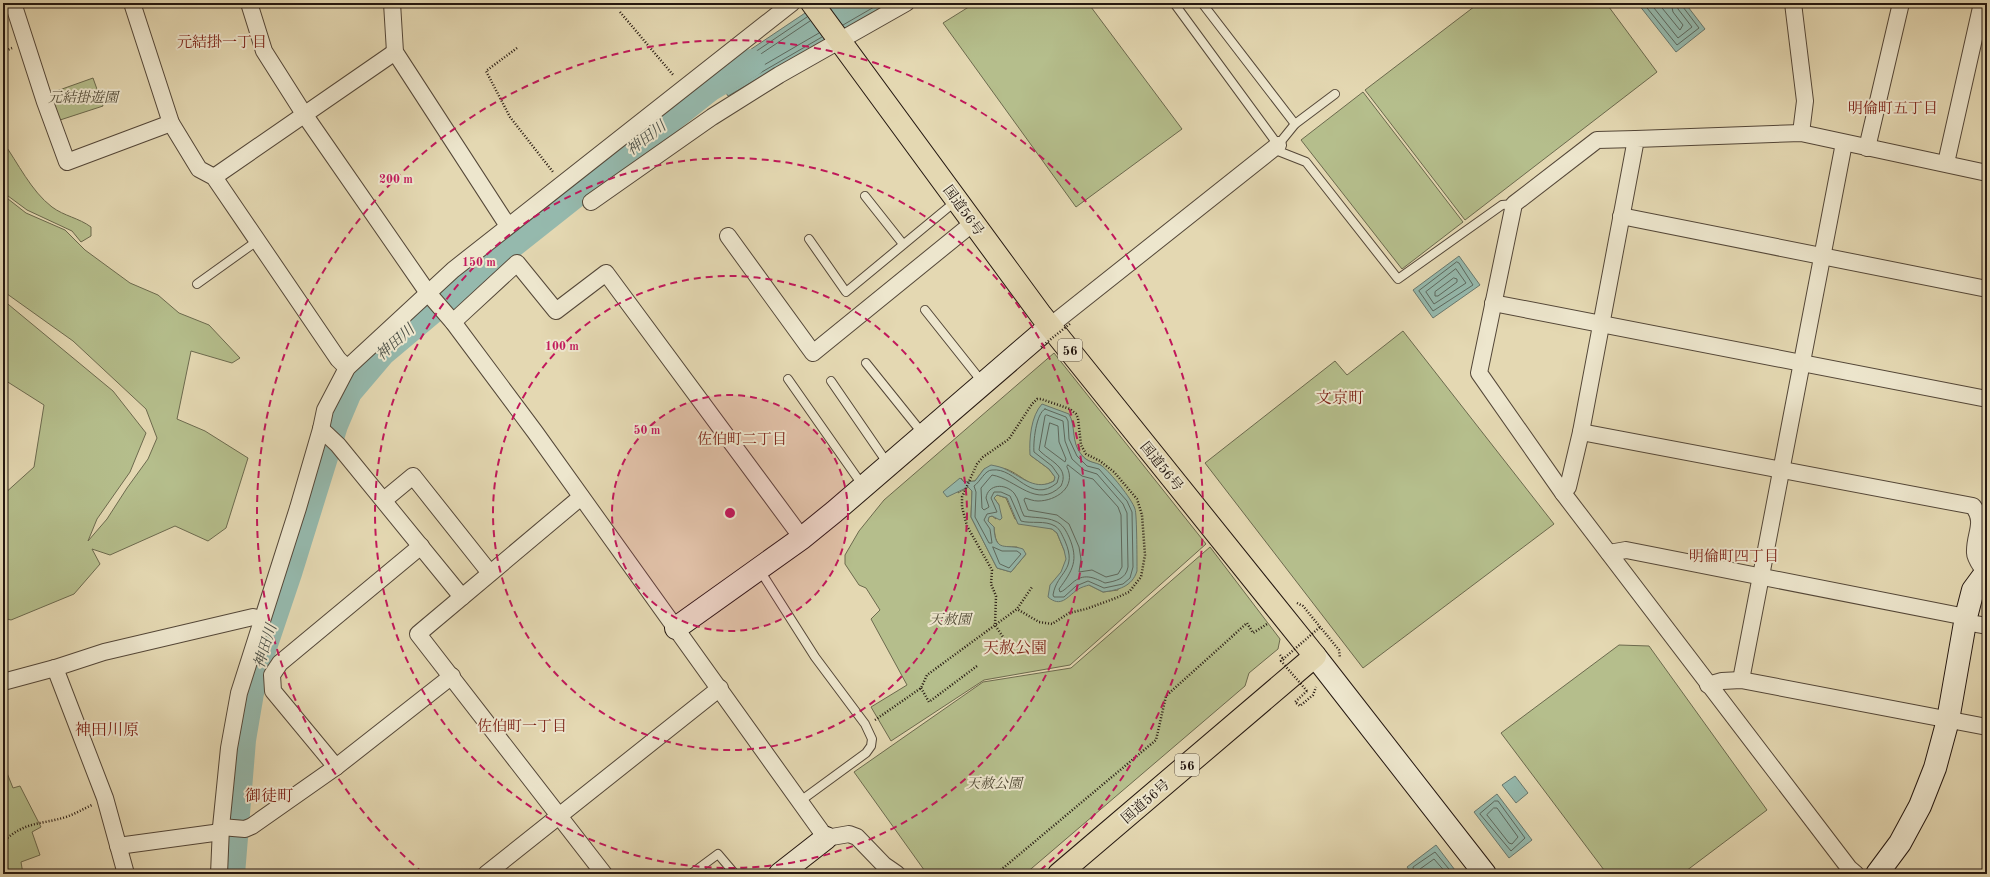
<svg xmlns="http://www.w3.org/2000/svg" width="1990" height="877" viewBox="0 0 1990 877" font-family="'Old Standard TT','Noto Serif JP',serif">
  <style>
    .green { fill: #b5be8c; stroke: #6c6a4e; fill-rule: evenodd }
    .water { fill: #95b9ad; stroke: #68786e }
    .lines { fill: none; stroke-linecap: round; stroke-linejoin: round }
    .shore { stroke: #5c685e; stroke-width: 1 }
    .river { stroke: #95b9ad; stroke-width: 28 }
    .lane-casing { stroke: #544738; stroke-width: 10 }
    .street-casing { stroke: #544738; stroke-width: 18 }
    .secondary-casing { stroke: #241710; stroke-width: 24 }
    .highway-casing { stroke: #241710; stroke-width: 24 }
    .path { stroke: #241710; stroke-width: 2.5; stroke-dasharray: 1 2; stroke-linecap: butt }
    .lane { stroke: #ede6cd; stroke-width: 8 }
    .street { stroke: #ede6cd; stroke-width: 16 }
    .secondary { stroke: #ede6cd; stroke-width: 22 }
    .highway { stroke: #e4d8b2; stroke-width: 22 }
    .path-bridge { stroke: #241710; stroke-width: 2.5; stroke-dasharray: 1 2; stroke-linecap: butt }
    .ring { fill: none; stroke: #c2185b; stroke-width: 2; stroke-dasharray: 7 5 }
    .labels { text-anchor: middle; stroke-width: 4; stroke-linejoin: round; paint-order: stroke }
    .shield { fill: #ede6cd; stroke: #605549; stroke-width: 1 }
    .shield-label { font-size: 13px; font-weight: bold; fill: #241710 }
    .park-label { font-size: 14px; font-style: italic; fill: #504935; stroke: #ede6cd }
    .street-label { font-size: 14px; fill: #241710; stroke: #ede6cd }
    .neighbourhood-label { font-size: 15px; fill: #7a1f14; stroke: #ede6cd }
    .water-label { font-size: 15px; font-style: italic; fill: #4c5047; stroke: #ede6cd }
    .quarter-label { font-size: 16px; fill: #7a1f14; stroke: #ede6cd }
    .centre { fill: #c2185b; stroke: #ede6cd; stroke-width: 2 }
    .ring-label { font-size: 12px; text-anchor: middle; font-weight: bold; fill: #c2185b; stroke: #ede6cd; stroke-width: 4; stroke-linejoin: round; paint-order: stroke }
  </style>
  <rect width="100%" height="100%" fill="#e4d8b2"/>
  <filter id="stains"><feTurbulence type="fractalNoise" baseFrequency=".005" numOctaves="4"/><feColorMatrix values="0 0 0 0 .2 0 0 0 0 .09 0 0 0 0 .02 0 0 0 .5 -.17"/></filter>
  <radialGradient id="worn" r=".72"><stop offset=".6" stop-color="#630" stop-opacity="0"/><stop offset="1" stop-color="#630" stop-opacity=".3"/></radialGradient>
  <g class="green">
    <path d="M 975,3 L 1088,3 L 1182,129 L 1076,207 L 943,23 Z"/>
    <path d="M 1479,3 L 1606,3 L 1657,72 L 1465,220 L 1365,90 Z"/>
    <path d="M 93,78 L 103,106 L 57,121 L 48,94 Z"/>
    <path d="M 1363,92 L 1463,222 L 1402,269 L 1301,140 Z"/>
    <path d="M 3,142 C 18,163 31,191 52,207 C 64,216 79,218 91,227 L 91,236 L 81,242 L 72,231 L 27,210 L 4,193 Z"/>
    <path d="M 3,195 L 26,213 L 65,230 L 85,250 L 130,283 L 158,295 L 179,313 L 209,325 L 240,358 L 232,363 L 191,351 L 177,419 L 205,431 L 248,458 L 226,528 L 208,541 L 175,526 L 110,555 L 92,549 L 100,564 L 74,594 L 11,620 L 3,618 L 3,495 L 34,467 L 44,405 L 3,379 L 3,300 L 113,391 L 146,433 L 130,472 L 97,519 L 88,541 L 107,519 L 127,488 L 148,459 L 157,438 L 146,409 L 73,341 L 3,291 Z"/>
    <path d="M 1403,331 L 1554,524 L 1363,668 L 1205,463 L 1335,361 L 1347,375 Z"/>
    <path d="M 1054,353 L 1206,544 L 1070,665 L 984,680 L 891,741 L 871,707 L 907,685 L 871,619 L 880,610 L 866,588 L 859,585 L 845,564 L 845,555 L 859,531 L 884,500 ZM 1072,420 C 1073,443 1076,460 1101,465 L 1118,590 L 1103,592 L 1089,585 L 1064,550 L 1057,533 L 1052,529 L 1015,519 L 1006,498 L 997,495 L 994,498 L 999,505 L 996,519 L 992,516 L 988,517 L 988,521 L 994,527 C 995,536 995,542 1002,547 L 1017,547 L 1026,554 L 1011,572 L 997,568 L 971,517 L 972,491 L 968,487 L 958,493 L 961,478 L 964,482 L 975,481 L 984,469 C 990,469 1000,467 1006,469 C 1025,476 1032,493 1054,481 L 1055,477 L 1049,469 L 1030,455 Z"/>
    <path d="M 1210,547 L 1280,639 L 1278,649 L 1249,673 L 1245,686 L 1025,874 L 927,874 L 854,772 L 983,682 L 1071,668 Z"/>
    <path d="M 1619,645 L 1649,646 L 1767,810 L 1682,874 L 1607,874 L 1501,733 Z"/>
    <path d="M 3,763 L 13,788 L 20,786 L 41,827 L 32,832 L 40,855 L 21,862 L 23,874 L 3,874 Z"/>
  </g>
  <g class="water">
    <path d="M 820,3 L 889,3 L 728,96 L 714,74 Z"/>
    <path d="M 1641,3 L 1685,3 L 1705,29 L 1676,52 L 1639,5 Z"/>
    <path d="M 1459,256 L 1480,285 L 1433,318 L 1413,290 Z"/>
    <path d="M 1042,404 L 1069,414 C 1076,426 1071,442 1081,454 C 1088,464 1095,461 1102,466 C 1110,472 1132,499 1135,509 C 1137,514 1137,564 1137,571 C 1132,587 1118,590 1103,592 L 1089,585 C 1086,586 1081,587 1077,590 C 1067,597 1061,608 1048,597 L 1050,585 L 1061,572 L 1066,559 L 1064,550 L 1057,533 L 1052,529 L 1018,524 L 1007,498 L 997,495 L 994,498 L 999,505 L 1002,518 L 1000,520 L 992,516 L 989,517 L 988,521 L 994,527 C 995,554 1006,543 1023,549 L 1026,554 L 1011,572 L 997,568 L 971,517 L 972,491 L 968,487 L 947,497 L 943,492 L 960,478 L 964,482 L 975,481 L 984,469 L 991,465 C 996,466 1002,467 1007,470 C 1023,478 1036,491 1054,481 L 1055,477 L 1049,469 L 1030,455 C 1029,439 1031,416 1042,404 Z"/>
    <path d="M 1515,776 L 1528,793 L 1516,803 L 1502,785 Z"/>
    <path d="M 1497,794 L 1532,840 L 1509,858 L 1474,812 Z"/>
    <path d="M 1436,845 L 1458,874 L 1412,874 L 1407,867 Z"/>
  </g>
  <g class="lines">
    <g class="shore">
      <path d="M 1643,3 L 1677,45 L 1699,28 L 1683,7 L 1682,3"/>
      <path d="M 1650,3 L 1678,38 L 1692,27 L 1678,9 L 1677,3"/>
      <path d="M 1658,3 L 1680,30 L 1683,25 L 1673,12 L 1671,3"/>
      <path d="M 807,17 L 721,75 L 721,77 L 729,89 L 731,90 L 822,37"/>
      <path d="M 810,21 L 728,76 L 730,83 L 733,83 L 819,33"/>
      <path d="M 843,25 L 881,3"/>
      <path d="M 1457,262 L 1459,263 L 1473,285 L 1433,311 L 1419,291 Z"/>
      <path d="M 1456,269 L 1466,283 L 1434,304 L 1426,292 Z"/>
      <path d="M 1454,278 L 1457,279 L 1457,282 L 1438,296 L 1435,296 L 1435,292 Z"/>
      <path d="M 1045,409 L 1066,417 L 1068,421 L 1069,439 L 1077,456 L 1087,466 L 1099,469 L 1127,501 L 1132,512 L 1133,567 L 1130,578 L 1123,584 L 1104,588 L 1088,581 L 1076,586 L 1064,597 L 1054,597 L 1053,595 C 1057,571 1078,571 1065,541 C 1062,535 1060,529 1055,526 C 1045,520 1031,524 1021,521 L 1010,496 L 1001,492 L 994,492 L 991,498 L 997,512 L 987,514 L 984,520 L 990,529 L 992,543 L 989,543 L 975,517 L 976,492 L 974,486 C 980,482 985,470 992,470 C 1016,467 1030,505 1057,483 L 1059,476 L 1052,466 L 1034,452 C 1033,443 1036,413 1045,409 Z"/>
      <path d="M 1047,415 L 1063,421 L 1065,441 L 1072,459 L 1084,470 L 1097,474 L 1123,504 L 1127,513 L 1128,567 C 1126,579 1116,581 1105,583 C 1091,576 1082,573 1070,585 C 1066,588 1064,591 1060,592 L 1059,589 C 1073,570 1079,560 1069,537 C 1066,531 1063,524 1055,521 C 1046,517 1034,518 1024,516 C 1020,509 1019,499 1014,493 C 1005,483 988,484 986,498 L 989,507 L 984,510 L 982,508 L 981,488 L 992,475 C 1016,479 1037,510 1061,486 C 1070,467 1049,461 1039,450 L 1045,416 Z"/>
      <path d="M 1050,423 L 1058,426 L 1059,442 L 1066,459 L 1065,462 L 1045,447 Z"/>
      <path d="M 1068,465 L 1082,476 L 1093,479 L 1118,507 L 1121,515 L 1122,567 L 1118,574 L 1106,577 L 1092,570 L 1079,572 L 1081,559 L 1079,547 L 1069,524 L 1057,515 L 1028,510 L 1024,500 L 1025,498 C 1029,499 1033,501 1038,501 C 1056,501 1077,487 1067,467 Z"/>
      <path d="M 993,547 L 1002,551 L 1017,551 L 1021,554 L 1009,568 L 1000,564 Z"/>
      <path d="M 1495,801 L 1498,801 L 1525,838 L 1511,851 L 1480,814 Z"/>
      <path d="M 1494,808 L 1497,808 L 1518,837 L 1512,844 L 1509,843 L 1487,815 Z"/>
      <path d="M 1414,874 L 1413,867 L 1435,852 L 1453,874"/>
      <path d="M 1420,874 L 1420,869 L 1434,859 L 1447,874"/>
    </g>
    <path class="river" d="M 231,874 L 242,740 L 250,693 L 258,662 L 288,573 L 334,425 L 348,392 L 382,352 L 488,263 L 709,88 L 751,63"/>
    <g class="lane-casing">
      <g id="lane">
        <path d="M 1174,3 L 1278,145 L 1295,124 L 1335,94"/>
        <path d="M 1202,3 L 1295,124"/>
        <path d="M 1273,149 L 1306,162 L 1398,279 L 1502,205 L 1514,204"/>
        <path d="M 865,196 L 903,244"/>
        <path d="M 809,239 L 846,292 L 956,201"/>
        <path d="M 197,284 L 257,241"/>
        <path d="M 925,310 L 983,383"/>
        <path d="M 866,363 L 923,434"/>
        <path d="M 788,379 L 863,486"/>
        <path d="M 831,381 L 888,464"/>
        <path d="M 759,569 L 815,657 L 865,724 L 872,739 L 871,746 L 866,753 L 799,802"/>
        <path d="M 691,874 L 718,854 L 735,874"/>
      </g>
    </g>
    <g class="street-casing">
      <g id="street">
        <path d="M 13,3 L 45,102 L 67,162 L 171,123"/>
        <path d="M 132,3 L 171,123 L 199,169 L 214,177 L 338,359 L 347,368"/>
        <path d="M 249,3 L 264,51 L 304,114 L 428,293 L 453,322 L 535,432 L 826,838 L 849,834 L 857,837 L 884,865 L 897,874"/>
        <path d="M 392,3 L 395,52 L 508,226"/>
        <path d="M 1793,3 L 1805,101 L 1801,133"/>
        <path d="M 1636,139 L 1597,140 L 1514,204 L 1479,373 L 1563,493 L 1849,868 L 1856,874"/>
        <path d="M 1867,148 L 1901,3"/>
        <path d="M 1946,163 L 1982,3"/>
        <path d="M 214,177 L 395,52"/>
        <path d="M 591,202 L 712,117 L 779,75 L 906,3"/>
        <path d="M 1621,216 L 1987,289"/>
        <path d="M 728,236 L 813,353 L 973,223"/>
        <path d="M 1493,303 L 1987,399"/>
        <path d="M 453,322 L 517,263 L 556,311 L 606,273 L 802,538"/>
        <path d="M 1050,326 L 1278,145"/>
        <path d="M 321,429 L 338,445 L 462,597"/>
        <path d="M 1581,432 L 1973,506 C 1986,523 1974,534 1975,553 C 1975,559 1982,567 1985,573"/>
        <path d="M 1563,493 L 1568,487 L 1581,432 L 1636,139 L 1801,133 L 1987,173"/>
        <path d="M 581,497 L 418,634 L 604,874"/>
        <path d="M 384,500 L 413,476 L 490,573"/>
        <path d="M 1609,553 L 1626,550 L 1966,617"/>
        <path d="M 1965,622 L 1987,626"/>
        <path d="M 55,668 L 105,798 L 126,874"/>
        <path d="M 1741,680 L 1844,143"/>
        <path d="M 3,682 L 55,668 L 104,652 L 253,617 L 262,619"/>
        <path d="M 1708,685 L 1722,681 L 1741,680 L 1987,727"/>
        <path d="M 336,767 L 273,691 L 272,675 L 280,663 L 421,546"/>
        <path d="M 221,827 L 245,829 L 252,826 L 336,767 L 452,676"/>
        <path d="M 118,846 L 221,832"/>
        <path d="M 219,874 L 221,827 L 229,748 L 239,693 L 298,508 L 321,429 L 325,410 L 347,368 L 453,270 L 792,3"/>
        <path d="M 486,874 L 720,688"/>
      </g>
    </g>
    <g class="secondary-casing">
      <g id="secondary">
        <path d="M 676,628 L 802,538 L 834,512 L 1050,326"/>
        <path d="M 1315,656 L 1485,874"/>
        <path d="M 780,874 L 826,838"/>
        <path d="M 1877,874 L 1900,843 L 1920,806 L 1935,768 L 1948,720 L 1966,617 L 1973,590 L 1987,571"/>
      </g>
    </g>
    <g class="highway-casing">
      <path id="highway" d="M 812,3 L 1041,315 L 1315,656 L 1059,874"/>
    </g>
    <g class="path">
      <path d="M 620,12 L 674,76"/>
      <path d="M 517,48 L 486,71 L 510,117 L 553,172"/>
      <path d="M 3,52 L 12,48"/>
      <path d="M 1297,603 L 1303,606 L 1339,650 L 1340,658"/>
      <path d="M 1011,649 L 995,625 L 996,596 L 991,584 L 992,570 L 967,526 L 962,507 L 962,497 L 977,464 L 983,457 L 1009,439 L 1032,404 L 1037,399 L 1041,399 L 1070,409 L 1076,414 L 1078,418 L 1081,445 L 1086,454 L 1100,461 L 1114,472 L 1137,499 L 1142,515 L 1145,555 L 1141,577 L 1129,592 L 1116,598 L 1086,609 L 1069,613 L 1052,624 L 1039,622 L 1017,609"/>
      <path d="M 1280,655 L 1284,660"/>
      <path d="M 921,688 L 929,702 L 977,666"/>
      <path d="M 1307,691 L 1295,702 L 1300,706 L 1313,695 L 1316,687"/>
      <path d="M 875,720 L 921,688 L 927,675 L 1017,609 L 1032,587"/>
      <path d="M 3,842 C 25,821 40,825 66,817 C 75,814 83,809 92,805"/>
      <path d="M 996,874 L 1156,740 L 1166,696 L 1247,623 L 1253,633 L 1267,624"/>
    </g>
    <use href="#lane" class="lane"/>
    <use href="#street" class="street"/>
    <use href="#secondary" class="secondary"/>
    <use href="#highway" class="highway"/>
    <g class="path-bridge">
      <path d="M 1041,347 L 1071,323"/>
      <path d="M 1307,691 L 1281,661 L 1320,627"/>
    </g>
  </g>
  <circle cx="730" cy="513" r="118" fill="#c2185b" fill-opacity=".12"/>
  <g class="ring">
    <circle cx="730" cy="513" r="118"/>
    <circle cx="730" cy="513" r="237"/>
    <circle cx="730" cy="513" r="355"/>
    <path d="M423 873A473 473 0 1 1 1037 873"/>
  </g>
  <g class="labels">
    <g class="shield">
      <rect x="1058" y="339" width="24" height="22" rx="3"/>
      <rect x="1175" y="754" width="24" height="22" rx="3"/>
    </g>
    <g class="shield-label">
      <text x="1070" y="355">56</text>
      <text x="1187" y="770">56</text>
    </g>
    <g class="park-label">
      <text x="83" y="102">元結掛遊園</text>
      <text x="950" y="624">天赦園</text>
      <text x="994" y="788">天赦公園</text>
    </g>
    <g class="street-label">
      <text transform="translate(964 210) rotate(54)" y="5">国道56号</text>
      <text transform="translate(1162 466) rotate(51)" y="5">国道56号</text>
      <text transform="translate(1145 801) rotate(-41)" y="5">国道56号</text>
    </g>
    <g class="neighbourhood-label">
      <text x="222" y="47">元結掛一丁目</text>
      <text x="1893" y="113">明倫町五丁目</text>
      <text x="742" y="444">佐伯町二丁目</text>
      <text x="1734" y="561">明倫町四丁目</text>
      <text x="522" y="731">佐伯町一丁目</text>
    </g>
    <g class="water-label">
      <text transform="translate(646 138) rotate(-38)" y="5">神田川</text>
      <text transform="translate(395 342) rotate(-42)" y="5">神田川</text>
      <text transform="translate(265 646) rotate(-73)" y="5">神田川</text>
    </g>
    <g class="quarter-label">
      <text x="1340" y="403">文京町</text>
      <text x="1015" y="653">天赦公園</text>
      <text x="107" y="735">神田川原</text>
      <text x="269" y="801">御徒町</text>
    </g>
  </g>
  <circle cx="730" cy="513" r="6" class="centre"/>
  <g class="ring-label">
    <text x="396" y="183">200 m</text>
    <text x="479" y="266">150 m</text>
    <text x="562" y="350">100 m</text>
    <text x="647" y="434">50 m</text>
  </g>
  <rect width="1990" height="877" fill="none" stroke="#e4d8b2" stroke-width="16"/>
  <rect x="4" y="4" width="1982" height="869" fill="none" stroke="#241710" stroke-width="2"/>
  <rect x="8" y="8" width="1974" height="861" fill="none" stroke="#241710"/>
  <rect width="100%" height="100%" filter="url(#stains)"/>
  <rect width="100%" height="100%" fill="url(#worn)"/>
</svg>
